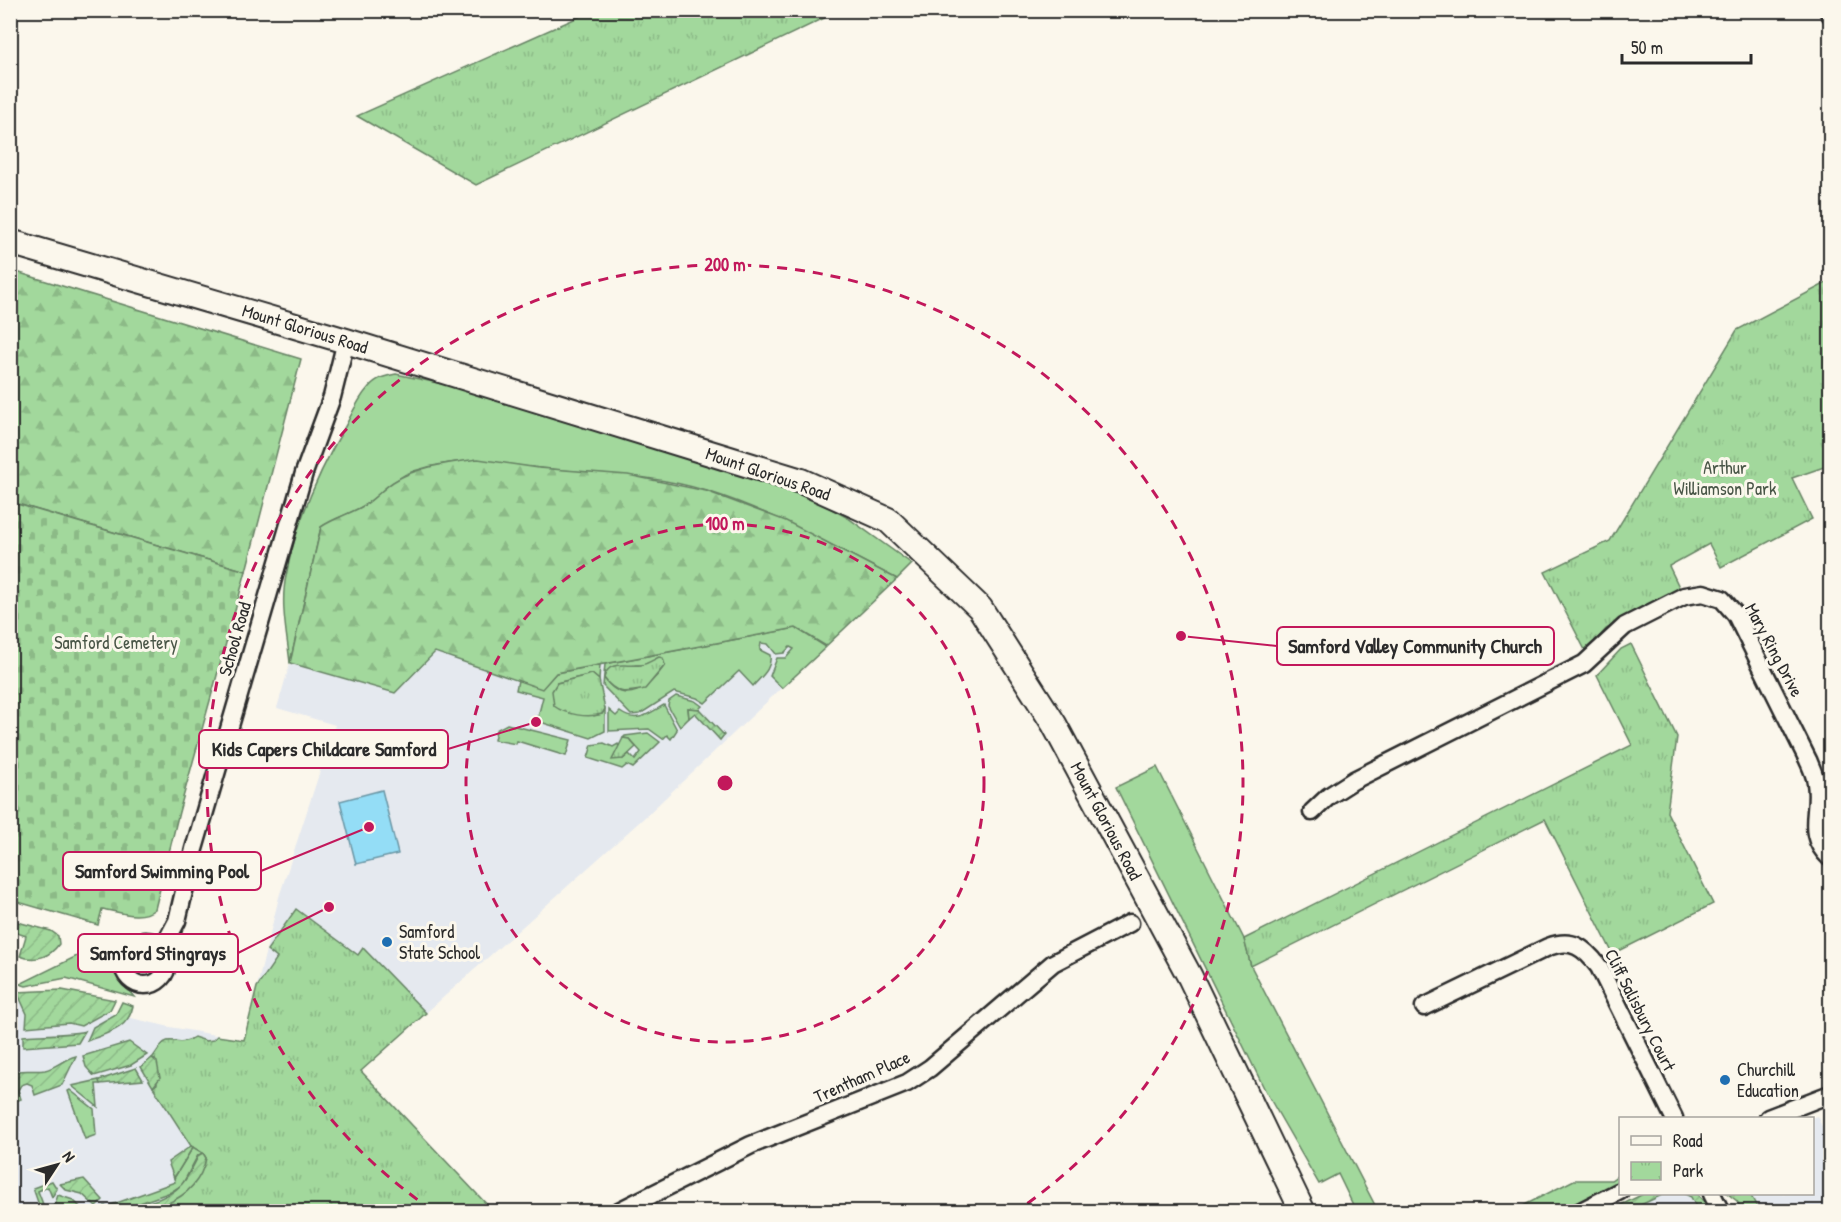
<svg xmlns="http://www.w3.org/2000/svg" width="1841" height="1222" viewBox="0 0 1841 1222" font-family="'Patrick Hand',sans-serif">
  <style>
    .built { fill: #e5e9ef }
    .grass { fill: #a2d89c; stroke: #668264; stroke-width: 1.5; fill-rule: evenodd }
    .forest { fill: url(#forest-firs); stroke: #668264; stroke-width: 1.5 }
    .cemetery { fill: url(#cemetery-stones); stroke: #668264; stroke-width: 1.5 }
    .park { fill: url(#park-tufts); stroke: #668264; stroke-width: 1.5 }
    .garden { fill: url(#garden-furrows); stroke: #668264; stroke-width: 1.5 }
    .water { fill: #94ddf6; stroke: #6a96a5; stroke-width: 1.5 }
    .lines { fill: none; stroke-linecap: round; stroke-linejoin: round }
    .minor-casing { stroke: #2b2b2b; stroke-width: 21 }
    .secondary-casing { stroke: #2b2b2b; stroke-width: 28 }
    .minor { stroke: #fbf7ec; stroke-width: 16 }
    .secondary { stroke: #fbf7ec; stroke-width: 24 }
    .ring { fill: none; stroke: #c2185b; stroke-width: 3; stroke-dasharray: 10 8 }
    .poi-dot { fill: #1f6fb2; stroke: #fbf7ec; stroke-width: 2 }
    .labels { text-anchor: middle; stroke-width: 6; stroke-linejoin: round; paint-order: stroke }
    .street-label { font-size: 18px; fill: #2b2b2b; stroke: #fbf7ec }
    .park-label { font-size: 18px; fill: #495647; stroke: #fbf7ec }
    .poi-label { font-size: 18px; fill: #2b2b2b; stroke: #fbf7ec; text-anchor: start }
    .centre { fill: #c2185b; stroke: #fbf7ec; stroke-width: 3 }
    .ring-label { font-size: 18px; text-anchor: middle; font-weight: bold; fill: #c2185b; stroke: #fbf7ec; stroke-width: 6; stroke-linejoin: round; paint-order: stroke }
    .leader { fill: none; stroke: #c2185b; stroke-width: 2 }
    .callout-dot { fill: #c2185b; stroke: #fbf7ec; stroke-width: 2 }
    .callout { fill: #fbf7ec; stroke: #c2185b; stroke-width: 2 }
    .callout-label { font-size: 20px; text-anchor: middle; font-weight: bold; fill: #2b2b2b }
  </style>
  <defs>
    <pattern id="forest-firs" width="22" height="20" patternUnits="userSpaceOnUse" patternTransform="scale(1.5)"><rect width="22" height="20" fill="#a2d89c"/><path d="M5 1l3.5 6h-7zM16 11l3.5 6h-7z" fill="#8cba87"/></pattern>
    <pattern id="cemetery-stones" width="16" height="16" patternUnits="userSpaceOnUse" patternTransform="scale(1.5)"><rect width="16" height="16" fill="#a2d89c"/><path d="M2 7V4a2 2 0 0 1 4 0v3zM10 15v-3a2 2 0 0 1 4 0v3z" fill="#8cba87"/></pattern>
    <pattern id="park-tufts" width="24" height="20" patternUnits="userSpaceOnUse" patternTransform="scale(1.5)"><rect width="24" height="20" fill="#a2d89c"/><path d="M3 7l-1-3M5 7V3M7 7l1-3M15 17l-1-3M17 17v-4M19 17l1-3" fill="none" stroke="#8cba87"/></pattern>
    <pattern id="garden-furrows" width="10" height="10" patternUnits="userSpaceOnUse" patternTransform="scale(1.5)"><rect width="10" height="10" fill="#a2d89c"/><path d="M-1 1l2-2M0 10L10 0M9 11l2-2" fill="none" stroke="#8cba87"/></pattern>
  </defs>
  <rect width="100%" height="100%" fill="#fbf7ec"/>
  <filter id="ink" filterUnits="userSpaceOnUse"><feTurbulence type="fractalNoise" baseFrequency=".0167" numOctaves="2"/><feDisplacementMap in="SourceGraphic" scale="12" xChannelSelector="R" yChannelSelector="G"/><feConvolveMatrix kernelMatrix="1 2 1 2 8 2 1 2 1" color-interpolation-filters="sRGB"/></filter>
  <g filter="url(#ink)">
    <g class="built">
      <path d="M 796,628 L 826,646 L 646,816 L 361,1071 L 493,1211 L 11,1211 L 10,990 L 170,1027 L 244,1040 L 279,897 L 335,725 L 277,708 L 290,663 L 395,693 L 435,652 L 542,688 L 556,673 Z"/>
      <path d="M 1817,1116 L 1830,1143 L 1830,1211 L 1759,1211 L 1750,1194 L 1812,1194 L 1811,1118 Z"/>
      <path d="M 1664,1194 L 1685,1194 L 1691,1197 L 1698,1211 L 1628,1212 Z"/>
    </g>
    <g class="grass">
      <path d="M 396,374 L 517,400 L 741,466 L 812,498 L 848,518 L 912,564 L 897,579 C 835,547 774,512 707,491 C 653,474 596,474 540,468 C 491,463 464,455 414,471 C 395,477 382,493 366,504 C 352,514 335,517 321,527 L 290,663 C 287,635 280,604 286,576 C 296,521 319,471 347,423 C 353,411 359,398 368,388 C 376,378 385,376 396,374 Z"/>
      <path d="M 796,628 L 826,647 L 782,688 L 770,676 L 777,658 L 786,658 L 794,649 L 790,647 L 784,653 L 776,654 L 768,644 L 761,643 L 760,650 L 770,655 C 772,669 762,676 753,686 L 739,671 L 705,703 L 697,698 L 674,692 L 640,714 L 631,715 L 603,686 L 605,664 ZM 636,665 L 665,665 C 650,687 625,708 604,678 L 605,672 Z"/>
      <path d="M 600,665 L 599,680 L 592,674 L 557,683 L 594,716 L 602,714 L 605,709 L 605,731 L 591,738 L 537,721 L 543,697 L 516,690 L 518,680 L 542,688 L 556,673 Z"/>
      <path d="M 676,696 L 695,701 L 702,706 L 699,709 L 688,708 L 689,718 L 680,727 L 668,706 L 669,701 Z"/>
      <path d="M 664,705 L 677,730 L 671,739 L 667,735 L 663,739 L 649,729 L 609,731 L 609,710 L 616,716 L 620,712 C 637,724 648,714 664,705 Z"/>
      <path d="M 507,724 L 571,740 L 566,756 L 517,741 L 516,744 L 494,740 L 496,730 Z"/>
      <path d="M 648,733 L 660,742 L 633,768 L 627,765 L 622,769 L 588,758 L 592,745 L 604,743 L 613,747 L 618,744 L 623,759 L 629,754 L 635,760 L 641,752 L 629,739 L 623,738 L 625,736 Z"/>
      <path d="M 1157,767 L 1244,939 L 1251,966 L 1378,1211 L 1371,1211 L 1368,1205 L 1356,1211 L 1338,1174 L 1319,1184 L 1266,1092 L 1116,787 Z"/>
      <path d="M 81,954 L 91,954 L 102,958 L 134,997 L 66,978 L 26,986 L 20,984 Z"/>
      <path d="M 99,1080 L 100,1084 L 96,1084 L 98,1107 L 72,1086 Z"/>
      <path d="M 70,1090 L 94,1109 L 96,1135 L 85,1139 L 68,1091 Z"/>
      <path d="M 193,1147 L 203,1153 L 198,1155 L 182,1185 L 171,1192 L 134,1205 L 112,1208 L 111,1205 L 175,1182 L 174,1178 Z"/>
      <path d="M 1620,1174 L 1620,1182 L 1564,1209 L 1511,1212 L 1574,1180 L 1611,1180 Z"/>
      <path d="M 1728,1194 L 1750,1194 L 1759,1211 L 1742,1211 L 1737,1201 Z"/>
    </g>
    <g class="forest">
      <path d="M 10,270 L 301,359 L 246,571 L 11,502 Z"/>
      <path d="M 478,459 L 539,468 L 628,475 L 706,491 L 786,521 L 897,579 L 826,646 L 796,628 L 556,673 L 542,689 L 435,652 L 395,693 L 290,663 L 321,527 C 335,518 349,514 363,506 C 374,500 382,489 393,482 C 419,466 448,463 478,459 Z"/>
    </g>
    <path class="cemetery" d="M 10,502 L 246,571 L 179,812 L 155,909 C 141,921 119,912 102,909 L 98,925 L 11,900 Z"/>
    <g class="park">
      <path d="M 592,11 L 839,11 L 476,185 L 357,116 Z"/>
      <path d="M 1830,281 L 1830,465 L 1792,478 L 1812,519 L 1721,567 L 1709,544 L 1669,566 L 1680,589 L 1606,629 L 1586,652 L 1545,572 L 1610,541 L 1737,330 Z"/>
      <path d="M 1631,644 L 1677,737 L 1667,812 L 1713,904 L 1613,954 L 1545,819 L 1251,966 L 1244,939 L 1632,745 L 1597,675 L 1621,649 Z"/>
      <path d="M 659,657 L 663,658 L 665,665 L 645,689 C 626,693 616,695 604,678 C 608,659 627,667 641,665 C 647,664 653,660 659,657 Z"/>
      <path d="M 592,674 L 599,680 L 605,709 L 602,714 C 588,718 566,715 554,706 L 552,691 L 557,683 Z"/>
      <path d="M 623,738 L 629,739 L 636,747 L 623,759 L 612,760 Z"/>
      <path d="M 296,909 L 358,955 L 363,948 L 426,1013 L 361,1071 L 493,1211 L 146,1212 C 184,1197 188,1195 206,1158 L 203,1153 L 191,1146 L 153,1087 L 157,1084 L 155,1059 L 152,1058 C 156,1054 160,1045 165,1042 C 172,1037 180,1047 194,1037 L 206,1041 L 213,1040 L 217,1036 L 244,1040 L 257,987 L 277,958 L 267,950 Z"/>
      <path d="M 58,1195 L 73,1200 L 84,1211 L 46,1211 L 55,1204 Z"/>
    </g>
    <g class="garden">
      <path d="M 688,708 L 699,709 L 724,735 L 720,740 L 695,713 L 689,718 Z"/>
      <path d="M 10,920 L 51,931 L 58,936 L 59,944 C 50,957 35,962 20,956 L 26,936 L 11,931 Z"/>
      <path d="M 62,990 L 115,1000 L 110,1010 L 81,1026 L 69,1023 L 26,1027 L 27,1014 L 17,992 Z"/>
      <path d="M 122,1002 L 133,1006 C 128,1030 107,1033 87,1041 L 93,1027 L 116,1014 Z"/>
      <path d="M 85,1031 L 78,1043 L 23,1047 L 23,1036 C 34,1035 79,1034 85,1031 Z"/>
      <path d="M 129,1042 L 147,1055 L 131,1065 L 94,1076 L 86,1067 L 83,1056 Z"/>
      <path d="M 76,1056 L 62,1085 L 35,1095 L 32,1085 L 27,1083 L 21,1085 L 18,1090 L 21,1099 L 11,1103 L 11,1073 C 22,1068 33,1072 45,1070 C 57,1067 63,1059 76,1056 Z"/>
      <path d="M 152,1058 L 157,1062 L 160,1078 L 153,1087 L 141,1067 Z"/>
      <path d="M 136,1068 L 143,1080 L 100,1084 L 99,1080 Z"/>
      <path d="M 191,1146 L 193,1147 L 174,1178 L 168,1162 Z"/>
      <path d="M 203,1153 L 206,1158 C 196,1206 143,1215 103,1211 L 105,1206 L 110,1209 C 133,1206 166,1202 182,1184 C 189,1176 194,1164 199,1155 Z"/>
      <path d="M 84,1179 L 103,1200 L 96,1207 L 82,1194 L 66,1190 L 60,1184 Z"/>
      <path d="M 52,1181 L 57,1189 L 52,1197 L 48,1187 L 38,1191 L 44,1207 L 41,1211 L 33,1188 Z"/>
      <path d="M 1643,1194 L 1664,1194 L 1628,1211 L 1609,1211 Z"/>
      <path d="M 1685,1194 L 1697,1194 L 1712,1211 L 1698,1211 L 1691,1197 Z"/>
    </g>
    <path class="water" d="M 382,790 L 398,854 L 356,864 L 340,801 Z"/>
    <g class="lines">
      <g class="minor-casing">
        <g id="minor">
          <path d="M 1828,10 L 1830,14"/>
          <path d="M 1312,812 L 1329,796 L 1354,780 L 1584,664 L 1625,626 L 1684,596 L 1703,593 L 1722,599 L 1736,615 L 1808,760 C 1811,767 1815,775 1816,783 C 1821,813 1804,833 1830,858"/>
          <circle cx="145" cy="963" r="22"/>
          <path d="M 162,949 L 177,921 L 194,849 L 304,473 L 332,397 L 346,341"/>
          <path d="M 1424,1007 L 1548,947 C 1572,938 1584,947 1599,967 L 1674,1118"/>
          <path d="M 1768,1118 L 1830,1094"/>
          <path d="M 1712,1194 L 1721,1212"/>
          <path d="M 617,1212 L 751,1145 L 907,1083 L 930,1068 L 1053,963 L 1130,923"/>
          <path d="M 1579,1212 L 1620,1191"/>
        </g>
      </g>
      <g class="secondary-casing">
        <path id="secondary" d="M 10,242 L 346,341 L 801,481 L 888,520 L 980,608 L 1054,724 L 1190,977 L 1303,1212"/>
      </g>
      <use href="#minor" class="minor"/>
      <use href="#secondary" class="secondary"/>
    </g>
  </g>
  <g class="ring">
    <circle cx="725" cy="783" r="259"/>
    <path d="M432 1210A518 518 0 1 1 1018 1210"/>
  </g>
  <g class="poi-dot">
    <circle cx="387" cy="942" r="6"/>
    <circle cx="1725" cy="1080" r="6"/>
  </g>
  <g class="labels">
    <g class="street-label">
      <text transform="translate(305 329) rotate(17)" y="6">Mount Glorious Road</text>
      <text transform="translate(768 474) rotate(19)" y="6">Mount Glorious Road</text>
      <text transform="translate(235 639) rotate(-74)" y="6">School Road</text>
      <text transform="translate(1774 650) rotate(62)" y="6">Mary Ring Drive</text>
      <text transform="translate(1106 821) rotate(62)" y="6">Mount Glorious Road</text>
      <text transform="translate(1640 1010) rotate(63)" y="6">Cliff Salisbury Court</text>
      <text transform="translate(862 1077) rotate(-24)" y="6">Trentham Place</text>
    </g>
    <g class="park-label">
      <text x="1725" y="474">Arthur<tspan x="1725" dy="21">Williamson Park</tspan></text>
      <text x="116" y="649">Samford Cemetery</text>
    </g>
    <g class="poi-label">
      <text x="399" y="938">Samford<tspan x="399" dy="21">State School</tspan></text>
      <text x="1737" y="1076">Churchill<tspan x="1737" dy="21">Education</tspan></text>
    </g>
  </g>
  <circle cx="725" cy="783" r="9" class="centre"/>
  <g class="ring-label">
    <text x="725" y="271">200 m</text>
    <text x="725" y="530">100 m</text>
  </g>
  <path class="leader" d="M1181 636L1277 646M536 722L448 749M369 827L261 871M329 907L238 953"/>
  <g class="callout-dot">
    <circle cx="1181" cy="636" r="6"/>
    <circle cx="536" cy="722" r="6"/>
    <circle cx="369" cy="827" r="6"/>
    <circle cx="329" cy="907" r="6"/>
  </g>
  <g class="callout">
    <rect x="1277" y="627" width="277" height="38" rx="6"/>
    <rect x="199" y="730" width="249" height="38" rx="6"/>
    <rect x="63" y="852" width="198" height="38" rx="6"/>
    <rect x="78" y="934" width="160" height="38" rx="6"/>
  </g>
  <g class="callout-label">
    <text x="1415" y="653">Samford Valley Community Church</text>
    <text x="324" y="756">Kids Capers Childcare Samford</text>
    <text x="162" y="878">Samford Swimming Pool</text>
    <text x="158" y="960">Samford Stingrays</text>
  </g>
  <rect width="1841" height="1222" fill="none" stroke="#fbf7ec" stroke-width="36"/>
  <rect x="18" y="18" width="1805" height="1186" fill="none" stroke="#2b2b2b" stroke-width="2" filter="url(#ink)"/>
  <rect x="1619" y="1117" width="195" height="78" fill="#fbf7ec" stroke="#a8a59f" stroke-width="1.5"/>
  <rect x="1631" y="1136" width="30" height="9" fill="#fbf7ec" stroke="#a8a59f" stroke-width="1.5"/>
  <text x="1673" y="1147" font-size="18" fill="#2b2b2b">Road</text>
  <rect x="1631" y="1162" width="30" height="18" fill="url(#park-tufts)" stroke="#a8a59f" stroke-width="1.5"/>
  <text x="1673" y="1177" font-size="18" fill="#2b2b2b">Park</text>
  <g transform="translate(57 1165) rotate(54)" stroke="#fbf7ec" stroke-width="4.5" paint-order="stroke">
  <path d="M0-4.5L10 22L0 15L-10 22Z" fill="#2b2b2b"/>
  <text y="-9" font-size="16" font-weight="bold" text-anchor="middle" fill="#2b2b2b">N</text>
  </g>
  <path d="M1622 54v9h129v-9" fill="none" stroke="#2b2b2b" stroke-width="3"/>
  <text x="1631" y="54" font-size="18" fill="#2b2b2b" stroke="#fbf7ec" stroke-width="4.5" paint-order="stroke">50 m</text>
</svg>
